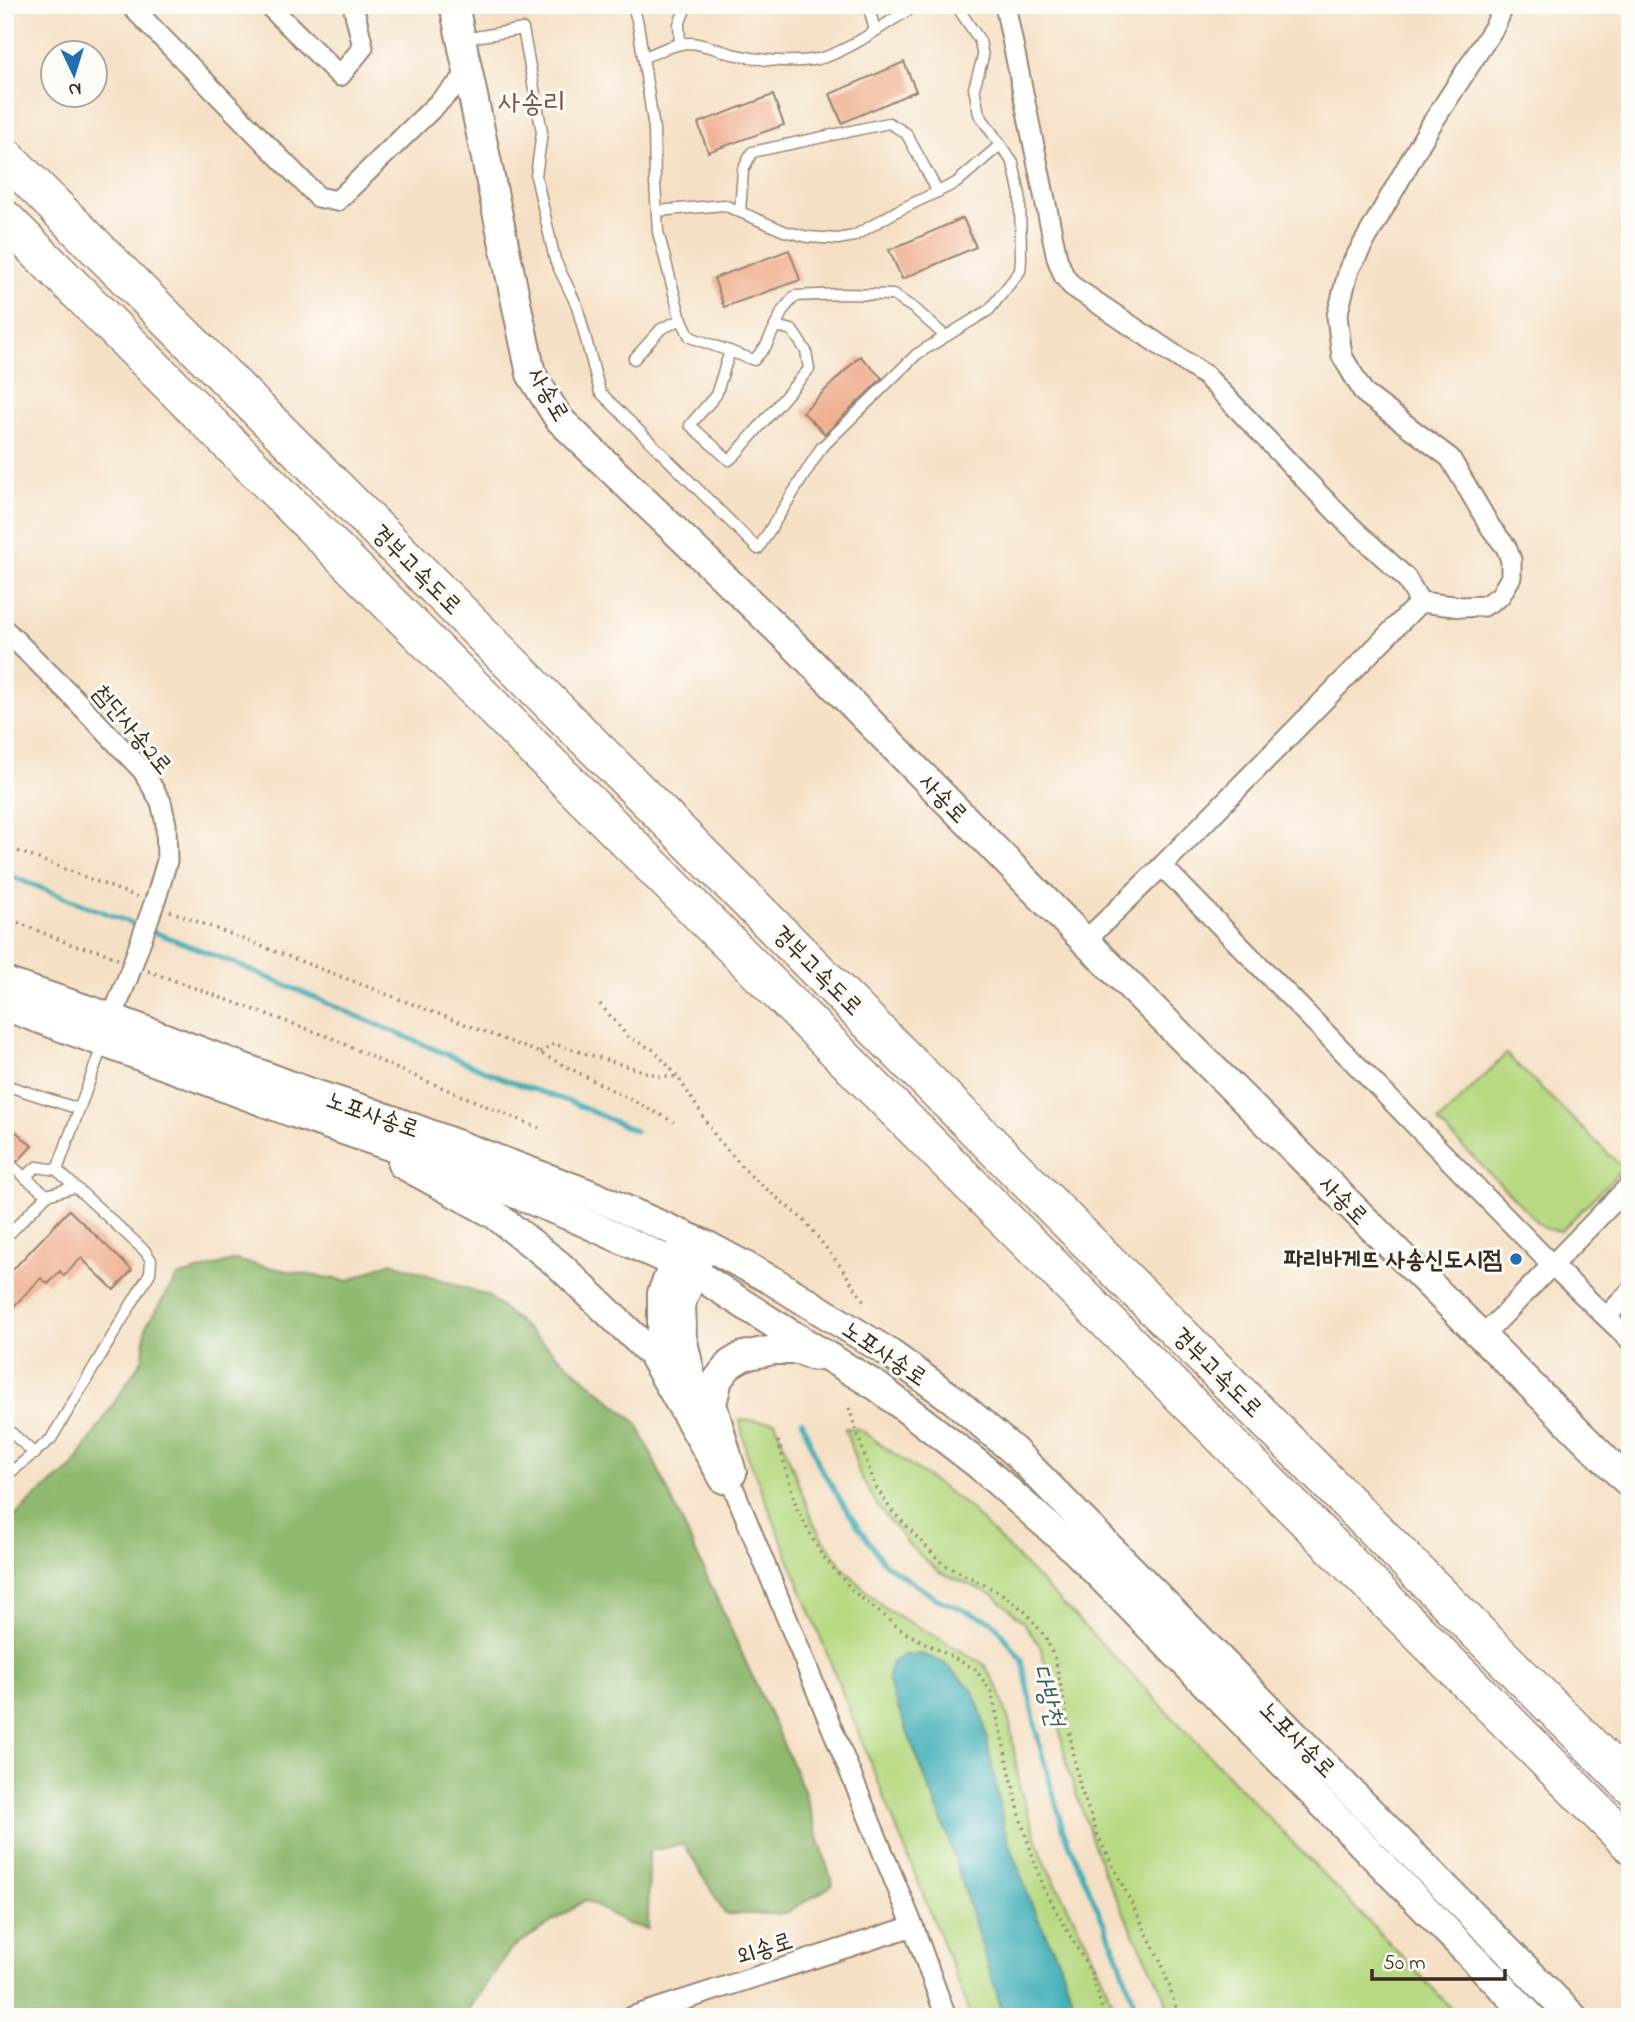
<svg xmlns="http://www.w3.org/2000/svg" width="1635" height="2022" viewBox="0 0 1635 2022" font-family="'Indie Flower','Poor Story',sans-serif">
  <style>
    .green { fill: #b6d981; stroke: #788250; stroke-width: 2 }
    .forest { fill: #90b96f; stroke: #667246; stroke-width: 2 }
    .water { fill: #3aacb5; stroke: #3a6b6a; stroke-width: 2 }
    .lines { fill: none; stroke-linecap: round; stroke-linejoin: round }
    .stream { stroke: #3aacb5; stroke-width: 5 }
    .building { fill: #efac8d }
    .lane-casing { stroke: #988572; stroke-width: 13 }
    .street-casing { stroke: #988572; stroke-width: 23 }
    .secondary-casing { stroke: #988572; stroke-width: 32 }
    .highway-casing { stroke: #988572; stroke-width: 40 }
    .path { stroke: #988572; stroke-width: 3.5; stroke-dasharray: 2 5; stroke-linecap: butt }
    .lane { stroke: #fff; stroke-width: 10 }
    .street { stroke: #fff; stroke-width: 19 }
    .secondary { stroke: #fff; stroke-width: 28 }
    .highway { stroke: #fff; stroke-width: 37 }
    .street-bridge-casing { stroke: #988572; stroke-width: 23; stroke-linecap: butt }
    .street-bridge { stroke: #fff; stroke-width: 19 }
    .poi-dot { fill: #1f6fb2; stroke: #fdfcf7; stroke-width: 2.5 }
    .labels { text-anchor: middle; stroke-width: 6; stroke-linejoin: round; paint-order: stroke }
    .street-label { font-size: 24px; fill: #3b2a1e; stroke: #fdfcf7 }
    .poi-label { font-size: 24px; font-weight: bold; fill: #3b2a1e; stroke: #fdfcf7; text-anchor: end }
    .water-label { font-size: 26px; font-style: italic; fill: #3b5e5a; stroke: #fdfcf7 }
    .quarter-label { font-size: 28px; fill: #7a5845; stroke: #fdfcf7 }
  </style>
  <rect width="100%" height="100%" fill="#fdfcf7"/>
  <filter id="ink" filterUnits="userSpaceOnUse"><feTurbulence type="fractalNoise" baseFrequency=".0143" numOctaves="2"/><feDisplacementMap in="SourceGraphic" scale="14" xChannelSelector="R" yChannelSelector="G"/><feConvolveMatrix kernelMatrix="1 2 1 2 8 2 1 2 1" color-interpolation-filters="sRGB"/></filter>
  <filter id="wash" filterUnits="userSpaceOnUse"><feTurbulence type="fractalNoise" baseFrequency=".00686" numOctaves="4" result="noise"/><feDisplacementMap in="SourceGraphic" scale="28" xChannelSelector="R" yChannelSelector="G"/><feGaussianBlur stdDeviation="1.57" result="paint"/><feColorMatrix in="noise" values="0 0 0 0 0 0 0 0 0 0 0 0 0 0 0 0 0 1.4 0 .05"/><feComposite in="paint" operator="in"/></filter>
  <g filter="url(#wash)">
    <rect width="100%" height="100%" fill="#f5e0c5"/>
    <g class="green">
      <path d="M 1506,1054 L 1623,1168 L 1561,1231 L 1545,1229 L 1438,1122 Z"/>
      <path d="M 740,1420 L 775,1422 L 814,1524 L 842,1567 L 884,1608 L 984,1664 L 999,1690 L 1010,1724 L 1020,1789 L 1046,1865 L 1089,1947 L 1119,2017 L 972,2017 L 746,1451 Z"/>
      <path d="M 845,1428 L 859,1429 L 965,1504 L 1133,1676 L 1460,2017 L 1170,2017 L 1164,1994 L 1103,1871 L 1068,1770 L 1048,1673 L 1040,1646 L 1023,1622 L 994,1595 L 939,1572 L 910,1546 L 879,1508 L 860,1475 Z"/>
    </g>
    <path class="forest" d="M 235,1260 L 292,1272 L 348,1281 L 391,1262 L 488,1296 L 637,1423 L 803,1788 L 833,1885 L 784,1914 L 725,1914 L 684,1844 L 649,1851 L 648,1929 L 628,1924 L 585,1900 L 511,1949 L 463,2017 L 5,2017 L 5,1526 L 36,1496 L 72,1468 L 143,1358 L 146,1326 L 177,1277 Z"/>
    <path class="water" d="M 921,1654 L 943,1662 L 972,1689 L 983,1719 L 1004,1827 L 1032,1906 L 1062,1968 L 1070,1992 L 1074,2011 L 1069,2017 L 1004,2017 L 945,1829 L 887,1680 L 892,1662 L 905,1655 Z"/>
    <g class="lines">
      <g class="stream">
        <path d="M 5,874 L 234,963 L 506,1080 L 573,1103 L 635,1131"/>
        <path d="M 802,1421 L 819,1465 L 844,1506 L 884,1563 L 937,1599 L 993,1622 L 1022,1660 L 1039,1743 L 1064,1832 L 1117,1953 L 1139,2017"/>
      </g>
    </g>
    <g id="blocks">
      <g class="building">
        <path d="M 904,62 L 916,91 L 842,123 L 830,94 Z"/>
        <path d="M 773,95 L 784,125 L 708,152 L 698,123 Z"/>
        <path d="M 963,218 L 976,247 L 902,279 L 889,250 Z"/>
        <path d="M 789,250 L 800,280 L 724,307 L 714,278 Z"/>
        <path d="M 860,356 L 882,378 L 825,434 L 803,412 Z"/>
        <path d="M 5,1122 L 32,1146 L 18,1161 L 5,1153 Z"/>
        <path d="M 69,1210 L 132,1270 L 114,1290 L 81,1258 L 64,1276 L 60,1271 L 48,1284 L 41,1278 L 5,1315 L 5,1278 Z"/>
      </g>
    </g>
  </g>
  <g filter="url(#ink)">
    <use href="#blocks" fill-opacity="0" stroke="#988572" stroke-width="2"/>
    <g class="lines">
      <g class="lane-casing">
        <g id="lane">
          <path d="M 633,5 L 638,24 L 654,129 L 655,183 L 658,232 L 680,316 L 690,337 L 754,360 L 766,346 L 783,310 L 795,296 L 840,294 L 893,295 L 915,309 L 945,336"/>
          <path d="M 868,5 L 875,30"/>
          <path d="M 463,39 L 523,29 L 542,132 L 536,176 L 555,260 L 577,306 L 600,392 L 758,549 L 821,448 L 917,354 L 989,310 L 1020,271 L 1021,260 L 1020,195 L 1013,163 L 979,114 L 974,88 L 983,57 L 980,41 L 956,5"/>
          <path d="M 680,44 L 679,24 L 687,5"/>
          <path d="M 644,57 C 658,52 674,43 690,43 C 703,44 719,50 732,54 C 757,60 791,64 818,59 C 849,52 888,21 917,5"/>
          <path d="M 657,211 L 724,205 L 784,231 L 808,237 L 838,239 L 854,236 L 897,211 L 956,183 L 1000,145"/>
          <path d="M 740,212 L 743,170 L 752,152 L 889,123 L 906,133 L 938,192"/>
          <path d="M 730,351 L 716,395 L 690,425 L 729,460 L 735,455 L 809,369 L 806,351 L 792,330 L 775,326"/>
          <path d="M 634,359 L 661,329 L 682,319"/>
          <path d="M 5,1085 L 79,1109"/>
          <path d="M 5,1160 L 28,1180"/>
          <path d="M 57,1170 L 37,1167 L 29,1173 L 28,1180 L 47,1195 L 75,1187"/>
          <path d="M 5,1227 L 11,1232 L 47,1195"/>
          <path d="M 5,1427 L 35,1454"/>
          <path d="M 5,1477 L 51,1439 L 150,1273 L 151,1260 L 145,1251 L 57,1170 L 103,1044"/>
        </g>
      </g>
      <g class="street-casing">
        <g id="street">
          <path d="M 130,5 L 318,197 L 337,201 L 469,73"/>
          <path d="M 268,5 L 340,76 L 363,47 L 353,5"/>
          <path d="M 1005,5 L 1057,258 L 1064,276 L 1072,286 L 1206,376 L 1344,520 L 1406,578 L 1420,602"/>
          <path d="M 5,630 L 71,695 L 143,771 L 161,802 L 166,824 L 167,861 L 157,895"/>
          <path d="M 1162,866 L 1552,1265 L 1630,1340"/>
          <path d="M 1085,941 L 1162,866 L 1420,602 L 1462,607 L 1484,606 L 1500,596 L 1511,577 L 1511,560 L 1506,547 L 1491,528 L 1450,458 L 1364,393 L 1342,356 L 1337,316 L 1349,269 L 1429,128 L 1495,26 L 1504,5"/>
          <path d="M 108,1028 L 128,977"/>
          <path d="M 1606,1317 L 1630,1292"/>
          <path d="M 1482,1337 L 1630,1185"/>
          <path d="M 734,1489 L 913,1926 L 946,2017"/>
          <path d="M 631,2017 L 913,1926"/>
        </g>
      </g>
      <g class="secondary-casing">
        <g id="secondary">
          <path d="M 454,5 L 531,374 L 559,419 L 796,647 L 1085,941 L 1630,1484"/>
          <path d="M 5,982 L 112,1018 L 308,1092 L 368,1111 L 587,1193 L 706,1245 L 773,1281 L 889,1353 L 954,1400 L 1014,1451 L 1573,2017"/>
          <path d="M 5,1006 L 294,1113 L 448,1166 L 575,1218 L 692,1271 L 779,1327 L 878,1387 L 979,1465 L 1076,1551 L 1531,2017"/>
          <path d="M 402,1164 L 494,1214 L 559,1265 L 651,1353 L 724,1479"/>
          <path d="M 700,1256 L 681,1303 L 682,1337 L 691,1377 L 710,1424"/>
          <path d="M 672,1373 L 662,1330 L 662,1293 L 682,1244"/>
          <path d="M 732,1473 L 712,1404 L 718,1379 L 730,1364 L 743,1356 L 774,1350 L 799,1350 L 814,1356"/>
        </g>
      </g>
      <g class="highway-casing">
        <g id="highway">
          <path d="M 5,156 L 1630,1785"/>
          <path d="M 5,219 L 1630,1844"/>
        </g>
      </g>
      <g class="path">
        <path d="M 5,846 L 137,897"/>
        <path d="M 170,911 L 540,1053 L 674,1122"/>
        <path d="M 5,917 L 75,946 L 97,950 L 118,959"/>
        <path d="M 148,971 L 332,1038 L 393,1067 L 539,1128"/>
        <path d="M 600,1004 L 629,1038 L 654,1050 L 678,1077 L 716,1137 L 750,1175 L 806,1222 L 841,1267 L 866,1304"/>
        <path d="M 540,1053 L 554,1044 L 659,1076 L 678,1077"/>
        <path d="M 849,1408 L 874,1484 L 891,1510 L 943,1564 L 999,1592 L 1026,1612 L 1046,1638 L 1056,1662 L 1080,1787 L 1099,1838 L 1162,1964 L 1179,2017"/>
        <path d="M 778,1441 L 797,1509 L 821,1554 L 853,1591 L 904,1632 L 975,1669 L 991,1691 L 1022,1824 L 1043,1887 L 1091,1973 L 1105,2017"/>
      </g>
      <use href="#lane" class="lane"/>
      <use href="#street" class="street"/>
      <use href="#secondary" class="secondary"/>
      <use href="#highway" class="highway"/>
      <g class="street-bridge-casing">
        <path id="street-bridge" d="M 128,977 L 157,895"/>
      </g>
      <use href="#street-bridge" class="street-bridge"/>
    </g>
  </g>
  <circle class="poi-dot" cx="1516" cy="1259" r="7"/>
  <g class="labels">
    <g class="street-label">
      <text transform="translate(549 394) rotate(59)" y="8">사송로</text>
      <text transform="translate(417 569) rotate(45)" y="8">경부고속도로</text>
      <text transform="translate(133 729) rotate(50)" y="8">첨단사송2로</text>
      <text transform="translate(944 798) rotate(46)" y="8">사송로</text>
      <text transform="translate(818 970) rotate(45)" y="8">경부고속도로</text>
      <text transform="translate(373 1114) rotate(19)" y="8">노포사송로</text>
      <text transform="translate(1344 1200) rotate(45)" y="8">사송로</text>
      <text transform="translate(885 1353) rotate(34)" y="8">노포사송로</text>
      <text transform="translate(1218 1372) rotate(45)" y="8">경부고속도로</text>
      <text transform="translate(1298 1739) rotate(45)" y="8">노포사송로</text>
      <text transform="translate(764 1948) rotate(-18)" y="8">외송로</text>
    </g>
    <g class="poi-label">
      <text x="1502" y="1267">파리바게뜨 사송신도시점</text>
    </g>
    <g class="water-label">
      <text transform="translate(1049 1695) rotate(75)" y="9">다방천</text>
    </g>
    <g class="quarter-label">
      <text x="532" y="111">사송리</text>
    </g>
  </g>
  <rect width="1635" height="2022" fill="none" stroke="#fdfcf7" stroke-width="28"/>
  <g transform="translate(74 74) rotate(176)"><circle r="33" fill="#fdfcf7" stroke="#afa8a0" stroke-width="2"/>
  <path d="M0-5L12 26L0 18L-12 26Z" fill="#1f6fb2"/>
  <text y="-10" font-size="19" font-weight="bold" text-anchor="middle" fill="#3b2a1e">N</text>
  </g>
  <path d="M1372 1969v10h133v-10" fill="none" stroke="#3b2a1e" stroke-width="3.5"/>
  <text x="1383" y="1969" font-size="21" fill="#3b2a1e" stroke="#fdfcf7" stroke-width="5" paint-order="stroke">50 m</text>
</svg>
